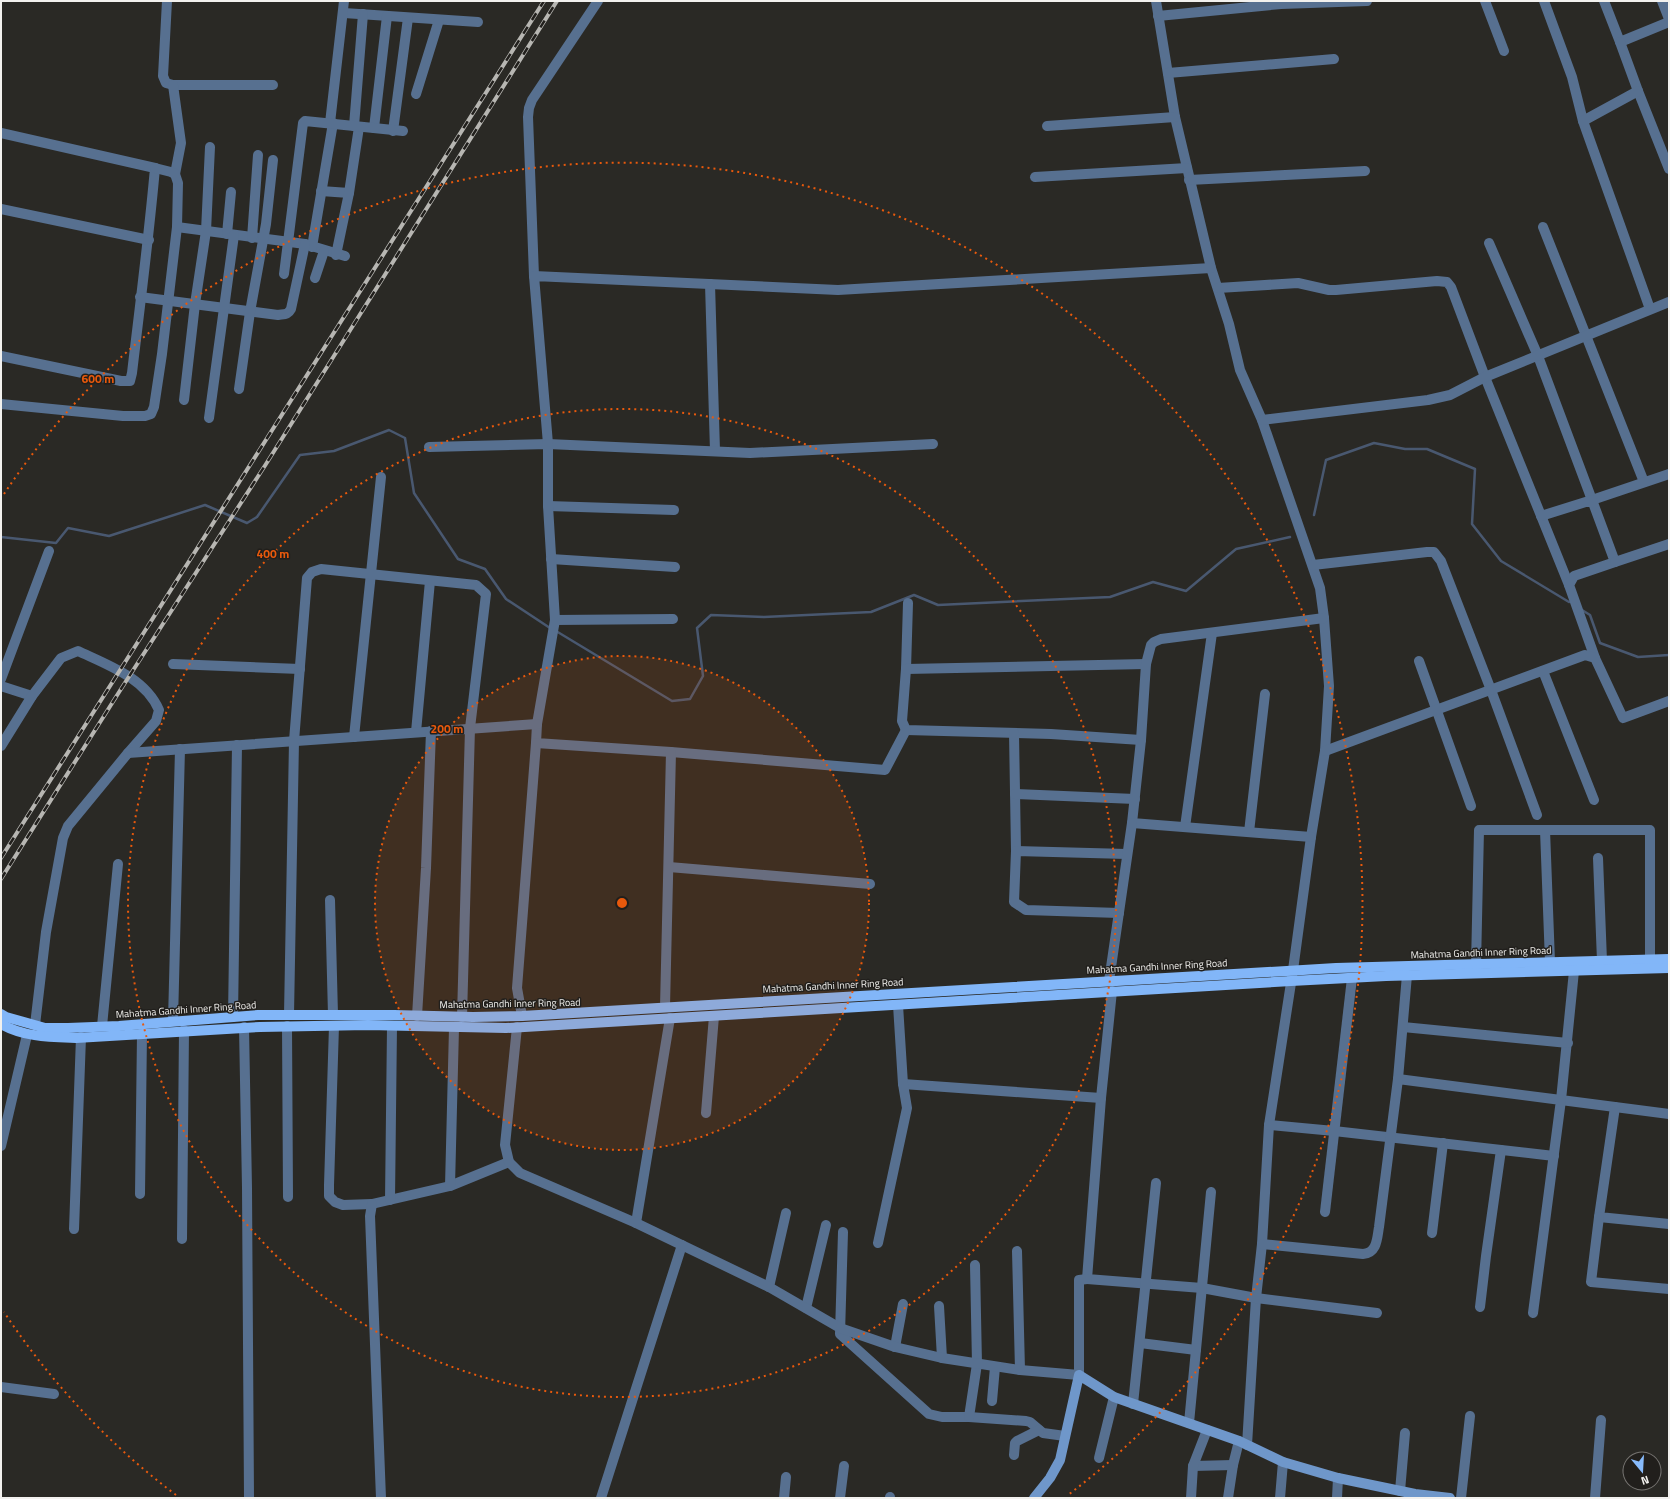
<svg xmlns="http://www.w3.org/2000/svg" width="1670" height="1499" viewBox="0 0 1670 1499" font-family="'Titillium Web',sans-serif">
  <style>
    .lines { fill: none; stroke-linecap: round; stroke-linejoin: round }
    .stream { stroke: #495870; stroke-width: 2.5 }
    .minor { stroke: #577090; stroke-width: 10 }
    .tertiary { stroke: #577090; stroke-width: 10 }
    .secondary { stroke: #6f97ca; stroke-width: 10 }
    .primary { stroke: #82b6f8; stroke-width: 10 }
    .rail-casing { stroke: #b7b6b2; stroke-width: 4 }
    .rail { stroke: #211f1c; stroke-width: 2.5; stroke-dasharray: 8; stroke-linecap: butt }
    .ring { fill: none; stroke: #e8590c; stroke-width: 2; stroke-dasharray: 2 4 }
    .labels { text-anchor: middle; stroke-width: 3; stroke-linejoin: round; paint-order: stroke }
    .street-label { font-size: 10px; fill: #f2f1ee; stroke: #211f1c }
    .centre { fill: #e8590c; stroke: #211f1c; stroke-width: 2 }
    .ring-label { font-size: 12px; text-anchor: middle; font-weight: bold; fill: #e8590c; stroke: #211f1c; stroke-width: 3; stroke-linejoin: round; paint-order: stroke }
  </style>
  <rect width="100%" height="100%" fill="#2a2925"/>
  <g class="lines">
    <g class="stream">
      <path d="M 1314,515 L 1326,460 L 1374,443 L 1405,449 L 1427,449 L 1475,469 L 1472,524 L 1501,561 L 1569,602"/>
      <path d="M 1,537 L 56,543 L 68,528 L 109,536 L 205,505 L 247,523 L 257,517 L 300,455 L 334,451 L 389,430 L 405,438 L 414,493 L 458,559 L 485,569 L 506,599 L 550,628"/>
      <path d="M 1582,610 L 1590,615 L 1600,643 L 1638,657 L 1669,655"/>
      <path d="M 556,631 L 672,701 L 690,699 L 703,676 L 697,628 L 711,615 L 764,617 L 871,612 L 914,595 L 938,605 L 1110,597 L 1153,582 L 1186,591 L 1236,549 L 1290,537"/>
    </g>
    <g class="minor">
      <path d="M 167,1 L 163,76 L 166,83 L 173,85 L 273,85"/>
      <path d="M 1156,1 L 1175,117 L 1211,268 L 1229,324 L 1240,370 L 1262,420 L 1320,588 L 1324,618 L 1329,686 L 1325,751 L 1311,837 L 1293,970 L 1269,1125 L 1262,1244 L 1256,1298 L 1247,1445"/>
      <path d="M 1485,1 L 1504,51"/>
      <path d="M 1544,1 L 1572,77 L 1583,121"/>
      <path d="M 1604,1 L 1620,42 L 1669,22"/>
      <path d="M 1662,1 L 1669,19"/>
      <path d="M 344,13 L 478,22"/>
      <path d="M 1158,16 L 1281,4 L 1367,1"/>
      <path d="M 1620,42 L 1638,91 L 1669,169"/>
      <path d="M 1168,73 L 1334,59"/>
      <path d="M 173,85 L 181,143 L 175,174"/>
      <path d="M 1638,91 L 1583,121 L 1650,309"/>
      <path d="M 416,94 L 439,20"/>
      <path d="M 330,123 L 344,1"/>
      <path d="M 354,126 L 363,14"/>
      <path d="M 1047,126 L 1175,117"/>
      <path d="M 374,128 L 387,16"/>
      <path d="M 393,131 L 408,18"/>
      <path d="M 1,133 L 155,168 C 149,236 140,305 132,373 L 130,381 L 121,381 L 1,356"/>
      <path d="M 1035,177 L 1187,168"/>
      <path d="M 1189,180 L 1365,171"/>
      <path d="M 321,191 L 349,193"/>
      <path d="M 1,209 L 149,240"/>
      <path d="M 177,227 L 305,244 L 345,256"/>
      <path d="M 1543,227 L 1644,482"/>
      <path d="M 227,234 L 231,192"/>
      <path d="M 252,238 L 258,155"/>
      <path d="M 1489,243 L 1538,356 L 1592,500 L 1669,474"/>
      <path d="M 312,247 L 333,123"/>
      <path d="M 336,255 L 349,193 L 359,127"/>
      <path d="M 284,274 L 303,123 L 305,121 L 403,131"/>
      <path d="M 534,276 L 528,117 L 529,108 L 532,100 L 598,1"/>
      <path d="M 315,278 L 324,251"/>
      <path d="M 710,284 L 715,451"/>
      <path d="M 1218,288 L 1298,283 L 1329,290 L 1336,290 L 1437,281 L 1447,282 L 1451,287 L 1485,377 L 1569,585"/>
      <path d="M 140,297 L 278,315 C 284,314 288,315 291,309 L 305,244"/>
      <path d="M 239,389 L 250,312 L 266,224 L 273,160"/>
      <path d="M 184,400 L 195,304 L 206,231 L 210,147"/>
      <path d="M 1,404 L 123,416 L 145,416 L 151,414 L 154,407 L 162,354 L 177,227 L 178,183 L 175,174 L 171,172 L 155,168"/>
      <path d="M 209,418 L 234,235"/>
      <path d="M 1262,420 L 1428,400 L 1450,395 L 1485,377 L 1669,302"/>
      <path d="M 429,447 L 548,444 L 750,453 L 933,444"/>
      <path d="M 548,506 L 674,510"/>
      <path d="M 1541,516 L 1592,500 L 1615,562 L 1574,576 L 1569,585 L 1595,658"/>
      <path d="M 551,559 L 675,567"/>
      <path d="M 1615,562 L 1669,544"/>
      <path d="M 1313,565 L 1427,552 L 1434,552 L 1441,561 L 1491,690 L 1537,815"/>
      <path d="M 908,603 L 906,669 L 902,721 L 906,730 L 1051,734 L 1141,740"/>
      <path d="M 555,620 L 673,619"/>
      <path d="M 1419,661 L 1471,806"/>
      <path d="M 173,664 L 300,669"/>
      <path d="M 906,669 L 1146,664"/>
      <path d="M 1543,671 L 1594,800"/>
      <path d="M 1,679 L 49,551"/>
      <path d="M 1,686 L 32,696"/>
      <path d="M 906,730 L 885,770 L 671,752 L 536,743 L 537,724 L 555,620 L 548,506 L 548,444 L 534,276 L 838,290 L 1211,268"/>
      <path d="M 416,732 L 430,581"/>
      <path d="M 1014,733 L 1016,851"/>
      <path d="M 354,737 L 381,477"/>
      <path d="M 1,746 L 32,696 L 61,658 L 78,651 C 108,665 145,678 159,710 L 156,721 L 128,753 L 68,826 L 63,838 L 46,932 L 35,1025"/>
      <path d="M 1325,751 L 1585,655 L 1595,658 L 1623,718 L 1669,701"/>
      <path d="M 128,753 L 537,724"/>
      <path d="M 1015,794 L 1135,799"/>
      <path d="M 1185,827 L 1212,633"/>
      <path d="M 1545,830 L 1550,962"/>
      <path d="M 1249,832 L 1265,694"/>
      <path d="M 1311,837 L 1132,823 L 1141,740 L 1146,664 L 1151,645 L 1154,642 L 1161,639 L 1324,618"/>
      <path d="M 1598,858 L 1602,961"/>
      <path d="M 669,867 L 870,884"/>
      <path d="M 330,900 L 333,1015"/>
      <path d="M 1119,913 L 1026,910 L 1014,902 L 1016,851 L 1127,854"/>
      <path d="M 1476,965 L 1479,830 L 1650,830 L 1650,959"/>
      <path d="M 1574,971 L 1561,1100 L 1669,1114"/>
      <path d="M 1109,981 L 1132,823"/>
      <path d="M 1112,991 L 1101,1098 L 1087,1279 L 1202,1288 L 1256,1298 L 1377,1313"/>
      <path d="M 665,1007 L 671,752"/>
      <path d="M 289,1015 L 294,741 L 307,578 L 312,572 L 321,569 L 476,585 L 486,594 L 470,728 L 462,1017"/>
      <path d="M 417,1016 L 426,868 L 431,731"/>
      <path d="M 522,1016 L 517,988 L 536,743"/>
      <path d="M 233,1017 L 237,745"/>
      <path d="M 173,1021 L 180,749"/>
      <path d="M 102,1026 L 118,864"/>
      <path d="M 287,1026 L 288,1197"/>
      <path d="M 334,1026 L 329,1185 L 329,1196 L 335,1202 L 343,1205 L 372,1204 L 450,1186 L 509,1162"/>
      <path d="M 244,1027 L 247,1188 L 249,1498"/>
      <path d="M 1403,1027 L 1568,1043"/>
      <path d="M 1398,1079 L 1407,975"/>
      <path d="M 903,1084 L 1101,1098"/>
      <path d="M 1615,1107 L 1599,1217 L 1669,1224"/>
      <path d="M 706,1113 L 714,1016"/>
      <path d="M 1269,1125 L 1334,1131 L 1554,1156"/>
      <path d="M 1,1146 L 27,1035"/>
      <path d="M 450,1186 L 454,1028"/>
      <path d="M 140,1194 L 142,1033"/>
      <path d="M 390,1200 L 392,1026"/>
      <path d="M 372,1204 L 370,1216 L 381,1498"/>
      <path d="M 1325,1212 L 1352,978"/>
      <path d="M 1599,1217 L 1591,1282 L 1669,1289"/>
      <path d="M 636,1223 L 670,1018"/>
      <path d="M 74,1229 L 81,1037"/>
      <path d="M 843,1232 L 840,1334 L 929,1414 L 942,1417 L 969,1417 L 1026,1421 L 1030,1422 L 1043,1433 L 1065,1436"/>
      <path d="M 1432,1233 L 1443,1143"/>
      <path d="M 182,1239 L 184,1030"/>
      <path d="M 878,1243 L 907,1108 L 903,1084 L 898,1005"/>
      <path d="M 1262,1244 L 1363,1254 C 1377,1253 1377,1239 1379,1227 L 1398,1079 L 1561,1100 L 1533,1313"/>
      <path d="M 1017,1251 L 1020,1370"/>
      <path d="M 769,1287 L 786,1213"/>
      <path d="M 939,1306 L 942,1358"/>
      <path d="M 1480,1307 L 1486,1256 L 1501,1150"/>
      <path d="M 806,1308 L 826,1225"/>
      <path d="M 1140,1343 L 1196,1350"/>
      <path d="M 895,1347 L 903,1304"/>
      <path d="M 1079,1375 L 1079,1280 L 1087,1279"/>
      <path d="M 1,1387 L 54,1394"/>
      <path d="M 992,1401 L 995,1367"/>
      <path d="M 1133,1404 L 1156,1183"/>
      <path d="M 969,1417 L 977,1364 L 975,1265"/>
      <path d="M 1189,1423 L 1211,1192"/>
      <path d="M 1014,1455 L 1015,1443 L 1017,1441 L 1039,1430"/>
      <path d="M 1099,1458 L 1114,1397"/>
      <path d="M 1193,1466 L 1233,1465"/>
      <path d="M 1400,1491 L 1405,1433"/>
      <path d="M 601,1498 L 682,1245"/>
      <path d="M 784,1498 L 786,1477"/>
      <path d="M 840,1498 L 844,1466"/>
      <path d="M 890,1498 L 890,1497"/>
      <path d="M 1191,1498 L 1193,1466 L 1207,1430"/>
      <path d="M 1228,1498 L 1233,1465 L 1239,1441"/>
      <path d="M 1280,1498 L 1283,1462"/>
      <path d="M 1337,1498 L 1338,1478"/>
      <path d="M 1461,1498 L 1470,1416"/>
      <path d="M 1595,1498 L 1601,1420"/>
    </g>
    <path class="tertiary" d="M 517,1027 L 505,1145 L 509,1162 L 520,1173 L 636,1223 L 769,1287 L 840,1328 L 895,1347 L 942,1358 L 1020,1370 L 1079,1375"/>
    <path class="secondary" d="M 1034,1498 L 1050,1478 L 1060,1460 L 1079,1375 L 1114,1397 L 1239,1441 L 1283,1462 L 1338,1478 L 1415,1494 L 1450,1498"/>
    <g class="primary">
      <path d="M 1,1014 L 6,1017 L 45,1028 L 68,1028 L 119,1026 L 258,1015 L 394,1015 L 473,1017 L 522,1016 L 1336,968 L 1669,959"/>
      <path d="M 1,1024 C 24,1037 50,1037 76,1038 L 260,1027 L 368,1025 L 506,1028 L 558,1025 L 1291,981 L 1386,976 L 1669,968"/>
    </g>
    <g class="rail-casing">
      <g id="rail">
        <path d="M 1,858 L 544,1"/>
        <path d="M 1,879 L 121,689 L 266,464 L 557,1"/>
      </g>
    </g>
    <use href="#rail" class="rail"/>
  </g>
  <circle cx="622" cy="903" r="247" fill="#e8590c" fill-opacity=".12"/>
  <g class="ring">
    <circle cx="622" cy="903" r="247"/>
    <circle cx="622" cy="903" r="494"/>
    <path d="M176 1495A741 741 0 0 1 4 1312M4 494A741 741 0 1 1 1068 1495"/>
  </g>
  <g class="labels">
    <g class="street-label">
      <text transform="translate(1481 952) rotate(-2)" y="4">Mahatma Gandhi Inner Ring Road</text>
      <text transform="translate(1157 966) rotate(-3)" y="4">Mahatma Gandhi Inner Ring Road</text>
      <text transform="translate(833 985) rotate(-3)" y="4">Mahatma Gandhi Inner Ring Road</text>
      <text transform="translate(510 1003) rotate(-1)" y="4">Mahatma Gandhi Inner Ring Road</text>
      <text transform="translate(186 1009) rotate(-4)" y="4">Mahatma Gandhi Inner Ring Road</text>
    </g>
  </g>
  <circle cx="622" cy="903" r="6" class="centre"/>
  <g class="ring-label">
    <text x="98" y="383">600 m</text>
    <text x="273" y="558">400 m</text>
    <text x="447" y="733">200 m</text>
  </g>
  <rect width="1670" height="1499" fill="none" stroke="#f2f1ee" stroke-width="4"/>
  <g transform="translate(1642 1471) rotate(162)"><circle r="19" fill="#211f1c" stroke="#757370"/>
  <path d="M0-3L7 15L0 10L-7 15Z" fill="#88bbfc"/>
  <text y="-6" font-size="11" font-weight="bold" text-anchor="middle" fill="#f2f1ee">N</text>
  </g>
</svg>
